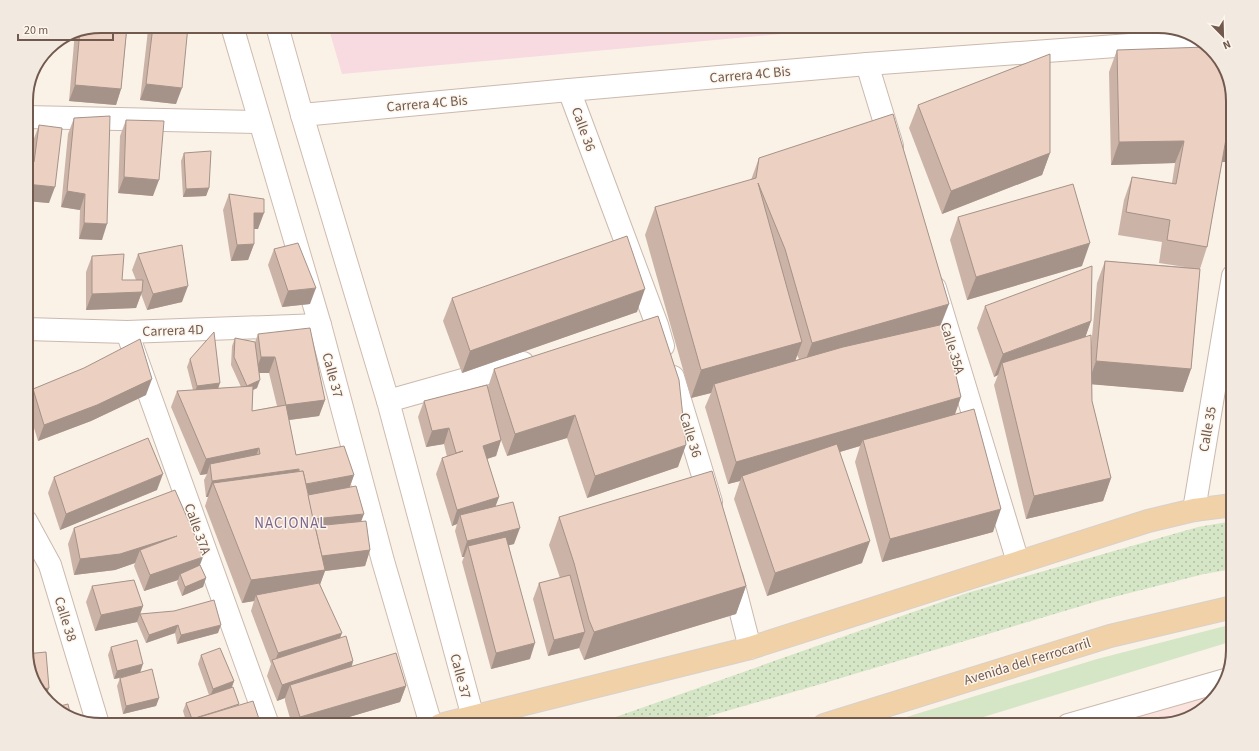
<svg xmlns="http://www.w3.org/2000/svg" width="1259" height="751" viewBox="0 0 1259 751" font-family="'Source Sans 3',sans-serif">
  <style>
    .commercial { fill: #f9e3dc }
    .medical { fill: #f7dbe0 }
    .grass { fill: url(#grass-dots) }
    .park { fill: #d5e6c7 }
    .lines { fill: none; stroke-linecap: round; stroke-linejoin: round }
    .street-casing { stroke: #cbb9ae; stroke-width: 24 }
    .secondary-casing { stroke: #cfbbaf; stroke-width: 24 }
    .primary-casing { stroke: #d7d1cd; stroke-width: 24 }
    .street { stroke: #fff; stroke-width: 22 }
    .secondary { stroke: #fff; stroke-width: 22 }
    .primary { stroke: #f1d1a7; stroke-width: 22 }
    .wall { fill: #cbb3a7; fill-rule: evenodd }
    .shaded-wall { fill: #a59288 }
    .building { fill: #ecd0c2; stroke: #a59288 }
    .labels { text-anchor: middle; stroke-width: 3; stroke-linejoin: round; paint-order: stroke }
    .street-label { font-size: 14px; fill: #71594e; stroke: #fdf6ed }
    .neighbourhood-label { font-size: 15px; letter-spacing: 1px; fill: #7d668c; stroke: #fdf6ed }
    .rim { fill: none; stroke: #71594e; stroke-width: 2 }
  </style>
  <defs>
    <pattern id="grass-dots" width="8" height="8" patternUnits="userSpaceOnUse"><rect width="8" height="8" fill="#d5e6c7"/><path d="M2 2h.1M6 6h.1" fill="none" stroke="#b1bda4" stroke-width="1.8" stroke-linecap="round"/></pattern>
  </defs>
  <rect width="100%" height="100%" fill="#faf2e7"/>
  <path class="commercial" d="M 1222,688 L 1195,715 L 1158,725 L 1095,725 Z"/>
  <path class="medical" d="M 328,26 L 869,26 L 342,74 Z"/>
  <path class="grass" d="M 1233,521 L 1233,569 L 1204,574 L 1098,601 L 821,684 L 678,725 L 593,725 L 967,593 L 1198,527 Z"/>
  <path class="park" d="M 1233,624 L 1233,641 L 957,725 L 880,725 L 1097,659 Z"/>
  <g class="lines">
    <g class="street-casing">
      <g id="street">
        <path d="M 867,64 L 892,146"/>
        <path d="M 569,90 L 657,325 L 663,346"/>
        <path d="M 302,115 L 569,90 L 867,64 L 1199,40"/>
        <path d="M 26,117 L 260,122"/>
        <path d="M 935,288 L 1018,562"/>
        <path d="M 26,329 L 127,332 L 320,325"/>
        <path d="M 127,332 L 268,725"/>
        <path d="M 673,377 L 711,502"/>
        <path d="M 388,401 L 523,363"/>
        <path d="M 1194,510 L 1233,276"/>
        <path d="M 26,521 L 50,565 L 97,721"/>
        <path d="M 732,578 L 750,648"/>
        <path d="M 1068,725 L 1225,680"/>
      </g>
    </g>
    <g class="secondary-casing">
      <g id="secondary">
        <path d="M 232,26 L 320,325 L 383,561 L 431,725"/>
        <path d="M 277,26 L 302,115 L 388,401 L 475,725"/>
      </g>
    </g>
    <g class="primary-casing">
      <g id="primary">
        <path d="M 440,725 L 750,648 L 1148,521 L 1194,510 L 1233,505"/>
        <path d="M 824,725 L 1110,636 L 1233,607"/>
      </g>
    </g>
    <use href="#street" class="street"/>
    <use href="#secondary" class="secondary"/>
    <use href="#primary" class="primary"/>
  </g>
  <g class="wall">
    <path d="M 102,26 L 188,26 L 176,104 L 140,100 L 148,30 L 127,29 L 121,89 L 116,105 L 69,101 L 75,31 Z"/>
    <path d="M 335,26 L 366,26 L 337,34 Z"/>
    <path d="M 1117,50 L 1225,162 L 1222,162 L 1207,247 L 1200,269 L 1191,369 L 1183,392 L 1092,384 L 1092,401 L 1111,478 L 1103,501 L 1026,519 L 994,385 L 998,375 L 994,377 L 977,328 L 985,306 L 1091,321 L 1085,337 L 1091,347 L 1097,283 L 1105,261 L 1185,267 L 1159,263 L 1162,242 L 1118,235 L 1124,200 L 1132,177 L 1172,183 L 1175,163 L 1111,165 L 1109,72 Z"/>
    <path d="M 918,105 L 1050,153 L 1042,175 L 942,214 L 909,128 Z"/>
    <path d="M 74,118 L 102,240 L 79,239 L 80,210 L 61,207 L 68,134 Z"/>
    <path d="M 126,120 L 153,196 L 118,193 L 120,136 Z"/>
    <path d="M 39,125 L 49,203 L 26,201 L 26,161 L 31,161 L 33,141 Z"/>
    <path d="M 184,153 L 209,188 L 206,196 L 183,197 L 181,161 Z"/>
    <path d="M 759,158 L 941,325 L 955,414 L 993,532 L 882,562 L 855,462 L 860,446 L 840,452 L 862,563 L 767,596 L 734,499 L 740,481 L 728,484 L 705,407 L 711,393 L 691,398 L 645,235 L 655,207 L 751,180 ZM 797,355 L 799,359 L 795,361 Z"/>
    <path d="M 229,194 L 258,229 L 254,229 L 254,244 L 248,260 L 231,261 L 223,210 Z"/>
    <path d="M 958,217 L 1082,266 L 967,300 L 950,240 Z"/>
    <path d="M 274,249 L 310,304 L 282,307 L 268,265 Z"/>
    <path d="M 138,254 L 182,302 L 147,310 L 141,294 L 136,308 L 86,310 L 86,272 L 92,256 L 122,280 L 136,280 L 132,270 Z"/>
    <path d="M 452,298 L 637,312 L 462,373 L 443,321 Z"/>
    <path d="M 258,334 L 325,400 L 319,416 L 289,420 L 296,455 L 354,475 L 350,487 L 370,550 L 365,566 L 325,571 L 320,584 L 340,638 L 353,661 L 352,666 L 406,686 L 400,702 L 322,725 L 292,725 L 285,701 L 285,698 L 277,701 L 267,676 L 271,664 L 251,611 L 254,601 L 242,603 L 205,506 L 208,497 L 206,497 L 204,480 L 207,474 L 200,475 L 171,407 L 177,391 L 193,390 L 187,367 L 190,359 L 218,388 L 241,387 L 231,365 L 232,346 L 235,338 L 255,342 ZM 259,373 L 269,373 L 277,406 L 252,411 L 253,390 L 257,388 Z"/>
    <path d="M 494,369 L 678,467 L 587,498 L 567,438 L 507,456 L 501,440 L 496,456 L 487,459 L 499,497 L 495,506 L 514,544 L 509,545 L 530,659 L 491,669 L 462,562 L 464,557 L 462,557 L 455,531 L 457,524 L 452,526 L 436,474 L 442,458 L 447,457 L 444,444 L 426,447 L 418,417 L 424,401 L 488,387 Z"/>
    <path d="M 33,389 L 146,395 L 91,421 L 38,441 L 27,405 Z"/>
    <path d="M 54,477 L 157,490 L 60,530 L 48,493 Z"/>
    <path d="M 559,517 L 746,586 L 736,614 L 584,660 L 579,648 L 548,656 L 533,599 L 539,583 L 560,578 L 549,545 Z"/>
    <path d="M 74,528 L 200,565 L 206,578 L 203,587 L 182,596 L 177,583 L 178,580 L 144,591 L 134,566 L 135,563 L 115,570 L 74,575 L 68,544 Z"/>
    <path d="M 92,586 L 143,606 L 140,614 L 218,633 L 177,644 L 175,633 L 146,643 L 137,622 L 95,631 L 86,602 Z"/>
    <path d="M 111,647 L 140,672 L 159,698 L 156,706 L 123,714 L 117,686 L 120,678 L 114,679 L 108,655 Z"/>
    <path d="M 201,655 L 234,681 L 232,687 L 239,704 L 239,705 L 186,721 L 183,711 L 186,703 L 209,695 L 198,664 Z"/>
  </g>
  <g class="shaded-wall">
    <path d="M 120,26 L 150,26 L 148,30 L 119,29 Z"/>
    <path d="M 340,26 L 366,26 L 337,34 Z"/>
    <path d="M 146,84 L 182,88 L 176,104 L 140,100 Z"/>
    <path d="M 75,85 L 121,89 L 116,105 L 69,101 Z"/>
    <path d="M 1226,139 L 1233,139 L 1233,140 L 1225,162 L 1218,162 Z"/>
    <path d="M 1184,141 L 1175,163 L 1111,165 L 1119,142 Z"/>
    <path d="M 1050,153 L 1042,175 L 942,214 L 951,191 Z"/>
    <path d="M 124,177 L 159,180 L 153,196 L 118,193 Z"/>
    <path d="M 26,184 L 55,187 L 49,203 L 26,201 Z"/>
    <path d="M 209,188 L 206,196 L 183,197 L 186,189 Z"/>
    <path d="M 67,191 L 85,194 L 80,210 L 61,207 Z"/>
    <path d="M 254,213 L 264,213 L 258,229 L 248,229 Z"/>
    <path d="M 84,223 L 107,224 L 102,240 L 79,239 Z"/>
    <path d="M 1090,243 L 1082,266 L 967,300 L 976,277 Z"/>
    <path d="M 254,244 L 248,260 L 231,261 L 237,245 Z"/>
    <path d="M 188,286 L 182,302 L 147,310 L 153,294 Z"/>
    <path d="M 316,288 L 310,304 L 282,307 L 288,291 Z"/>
    <path d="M 645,289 L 637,312 L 462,373 L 470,351 Z"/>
    <path d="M 142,292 L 136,308 L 86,310 L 92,294 Z"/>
    <path d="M 949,304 L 938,332 L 802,370 L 812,343 Z"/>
    <path d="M 1091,321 L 1083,344 L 1002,363 L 998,375 L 994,377 L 1003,354 Z"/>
    <path d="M 802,342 L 792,370 L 714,384 L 711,393 L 691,398 L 701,370 Z"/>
    <path d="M 261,357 L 275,357 L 269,373 L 255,373 Z"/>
    <path d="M 1096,361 L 1191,369 L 1183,392 L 1088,384 Z"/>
    <path d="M 152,379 L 146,395 L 91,421 L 38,441 L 44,425 Z"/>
    <path d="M 260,380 L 257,388 L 244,394 L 247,386 Z"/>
    <path d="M 220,383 L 217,392 L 194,394 L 197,386 Z"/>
    <path d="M 961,397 L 953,420 L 863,440 L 860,446 L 744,480 L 742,476 L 740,481 L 728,484 L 736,462 Z"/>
    <path d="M 325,400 L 319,416 L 281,421 L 286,405 Z"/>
    <path d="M 575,415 L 567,438 L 507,456 L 515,434 Z"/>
    <path d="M 449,428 L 444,444 L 426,447 L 432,431 Z"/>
    <path d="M 501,440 L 496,456 L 477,462 L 483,446 Z"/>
    <path d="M 686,445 L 678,467 L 587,498 L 595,476 Z"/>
    <path d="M 259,448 L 253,464 L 210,464 L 207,474 L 200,475 L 206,459 Z"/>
    <path d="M 299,469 L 293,485 L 213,483 L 208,497 L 206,497 L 212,481 Z"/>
    <path d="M 163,474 L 157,490 L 60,530 L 66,514 Z"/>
    <path d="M 354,475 L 348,491 L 306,499 L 303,485 Z"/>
    <path d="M 1111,478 L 1103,501 L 1026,519 L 1034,496 Z"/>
    <path d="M 499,497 L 493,513 L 460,515 L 457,524 L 452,526 L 457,510 Z"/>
    <path d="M 1001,509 L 993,532 L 882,562 L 890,539 Z"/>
    <path d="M 364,514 L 358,530 L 313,535 L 310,519 Z"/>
    <path d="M 520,528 L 514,544 L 471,555 L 468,546 L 464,557 L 462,557 L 467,541 Z"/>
    <path d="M 177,536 L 140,550 L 135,563 L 115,570 L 74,575 L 80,559 Z"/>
    <path d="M 870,541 L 862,563 L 767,596 L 775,573 Z"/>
    <path d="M 370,550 L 365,566 L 325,571 L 317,593 L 256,595 L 254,601 L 242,603 L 251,580 L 318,556 Z"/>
    <path d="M 203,557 L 197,573 L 180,574 L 178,580 L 144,591 L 150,575 Z"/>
    <path d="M 206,578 L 203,587 L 182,596 L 185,587 Z"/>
    <path d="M 746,586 L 736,614 L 584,660 L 594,632 Z"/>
    <path d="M 143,606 L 137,622 L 95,631 L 101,615 Z"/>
    <path d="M 178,625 L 175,633 L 146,643 L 149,635 Z"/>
    <path d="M 221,625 L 218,633 L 177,644 L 181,635 Z"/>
    <path d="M 585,632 L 579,648 L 548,656 L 554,640 Z"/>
    <path d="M 342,633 L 336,649 L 274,664 L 278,653 Z"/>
    <path d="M 535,643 L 530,659 L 491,669 L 496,653 Z"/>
    <path d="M 353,661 L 348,677 L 290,685 L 285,698 L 277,701 L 282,685 Z"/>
    <path d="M 143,664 L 140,673 L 114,679 L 117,671 Z"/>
    <path d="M 234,681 L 231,689 L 210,697 L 213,689 Z"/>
    <path d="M 406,686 L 400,702 L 322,725 L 297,725 L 300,717 Z"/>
    <path d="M 49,688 L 46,697 L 38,690 Z"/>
    <path d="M 159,698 L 156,706 L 123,714 L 126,706 Z"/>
  </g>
  <g class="building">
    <path d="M 102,26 L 127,26 L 121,89 L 75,85 L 80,30 Z"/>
    <path d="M 153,26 L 188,26 L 182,88 L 146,84 Z"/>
    <path d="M 1206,47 L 1223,64 L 1232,95 L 1233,117 L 1233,139 L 1226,139 L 1207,247 L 1167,240 L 1170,220 L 1126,212 L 1132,177 L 1176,184 L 1184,141 L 1119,142 L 1117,50 Z"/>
    <path d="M 1050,54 L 1050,153 L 951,191 L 918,105 Z"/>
    <path d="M 893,114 L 949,304 L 812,343 L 785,249 L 758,183 L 802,342 L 701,370 L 655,207 L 756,178 L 759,158 Z"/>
    <path d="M 110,116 L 107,224 L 84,223 L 85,194 L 67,191 L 74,118 Z"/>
    <path d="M 126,120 L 164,121 L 159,180 L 124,177 Z"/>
    <path d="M 39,125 L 62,128 L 55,187 L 26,184 L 26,161 L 34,162 Z"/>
    <path d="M 211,151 L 209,188 L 186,189 L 184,153 Z"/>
    <path d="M 1073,184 L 1090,243 L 976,277 L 958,217 Z"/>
    <path d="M 229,194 L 264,199 L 264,213 L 254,213 L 254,244 L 237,245 Z"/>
    <path d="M 627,236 L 645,289 L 470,351 L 452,298 Z"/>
    <path d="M 298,243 L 316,288 L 288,291 L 274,249 Z"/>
    <path d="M 182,245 L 188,286 L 153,294 L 138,254 Z"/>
    <path d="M 124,254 L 122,280 L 143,280 L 142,292 L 92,294 L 92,256 Z"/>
    <path d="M 1105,261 L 1200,269 L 1191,369 L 1096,361 Z"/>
    <path d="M 1092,266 L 1091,321 L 1003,354 L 985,306 Z"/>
    <path d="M 658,316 L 679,380 L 686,445 L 595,476 L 575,415 L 515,434 L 494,369 Z"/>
    <path d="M 944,324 L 961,397 L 736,462 L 714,384 L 843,347 Z"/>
    <path d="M 310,328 L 325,400 L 286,405 L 275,357 L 261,357 L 258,334 Z"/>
    <path d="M 214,332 L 220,383 L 197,386 L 190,359 Z"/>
    <path d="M 1091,335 L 1092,401 L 1111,478 L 1034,496 L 1002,363 Z"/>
    <path d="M 235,338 L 255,342 L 260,380 L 247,386 L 234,357 Z"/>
    <path d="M 140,339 L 152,379 L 97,405 L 44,425 L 33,389 L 84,368 Z"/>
    <path d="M 487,385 L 501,440 L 483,446 L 499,497 L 457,510 L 442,458 L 463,451 L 456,453 L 449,428 L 432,431 L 424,401 Z"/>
    <path d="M 253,386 L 252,411 L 286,405 L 296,455 L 344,446 L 354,475 L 306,484 L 303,471 L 299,472 L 299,469 L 212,481 L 210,464 L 260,454 L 259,448 L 206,459 L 177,391 Z"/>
    <path d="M 974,409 L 1001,509 L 890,539 L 863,440 Z"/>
    <path d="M 148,438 L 163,474 L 66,514 L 54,477 Z"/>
    <path d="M 837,444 L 870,541 L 775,573 L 742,476 Z"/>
    <path d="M 303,471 L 325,570 L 251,580 L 213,483 Z"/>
    <path d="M 712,471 L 746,586 L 594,632 L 589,620 L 574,563 L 559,517 Z"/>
    <path d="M 356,486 L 364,514 L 313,519 L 308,495 Z"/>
    <path d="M 175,490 L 193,531 L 203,557 L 150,575 L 140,550 L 177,536 L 120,554 L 80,559 L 74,528 Z"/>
    <path d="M 513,502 L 520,528 L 467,541 L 460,515 Z"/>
    <path d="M 366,521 L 370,550 L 322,556 L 315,526 Z"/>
    <path d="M 506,537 L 535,643 L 496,653 L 468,546 Z"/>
    <path d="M 200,565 L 206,578 L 185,587 L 180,574 Z"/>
    <path d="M 570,575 L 585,632 L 554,640 L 539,583 Z"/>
    <path d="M 134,580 L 143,606 L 101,615 L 92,586 Z"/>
    <path d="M 319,583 L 342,633 L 278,653 L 256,595 Z"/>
    <path d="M 214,600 L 221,625 L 181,635 L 178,625 L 149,635 L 140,614 L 174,611 Z"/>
    <path d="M 346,636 L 353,661 L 282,685 L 272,660 Z"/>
    <path d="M 137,640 L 143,664 L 117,671 L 111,647 Z"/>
    <path d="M 220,648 L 234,681 L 213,689 L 201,655 Z"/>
    <path d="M 46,652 L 49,688 L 38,690 L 36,687 L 26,654 Z"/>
    <path d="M 396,653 L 406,686 L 300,717 L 290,685 Z"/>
    <path d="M 152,669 L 159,698 L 126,706 L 120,678 Z"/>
    <path d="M 233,687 L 239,704 L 221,710 L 192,719 L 186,703 Z"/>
    <path d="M 253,701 L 261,725 L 173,725 Z"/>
    <path d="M 68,704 L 71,717 L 64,715 L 56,707 Z"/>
  </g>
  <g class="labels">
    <g class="street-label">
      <text transform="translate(750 74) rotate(-5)" y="5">Carrera 4C Bis</text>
      <text transform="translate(427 103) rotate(-5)" y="5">Carrera 4C Bis</text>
      <text transform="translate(584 129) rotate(70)" y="5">Calle 36</text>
      <text transform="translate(173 330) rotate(-2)" y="5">Carrera 4D</text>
      <text transform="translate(953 348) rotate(73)" y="5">Calle 35A</text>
      <text transform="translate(333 375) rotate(75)" y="5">Calle 37</text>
      <text transform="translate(1207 429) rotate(-80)" y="5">Calle 35</text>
      <text transform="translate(691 435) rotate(73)" y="5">Calle 36</text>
      <text transform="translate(198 529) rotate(70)" y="5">Calle 37A</text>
      <text transform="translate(66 619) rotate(73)" y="5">Calle 38</text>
      <text transform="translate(1027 661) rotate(-17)" y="5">Avenida del Ferrocarril</text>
      <text transform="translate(461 676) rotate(75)" y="5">Calle 37</text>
    </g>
    <g class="neighbourhood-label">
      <text x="291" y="528">NACIONAL</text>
    </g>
  </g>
  <path d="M0 0H1259V751H0ZM101 33H1158A68 68 0 0 1 1226 101V650A68 68 0 0 1 1158 718H101A68 68 0 0 1 33 650V101A68 68 0 0 1 101 33Z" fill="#f2e9e0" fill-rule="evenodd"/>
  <path class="rim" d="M101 33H1158A68 68 0 0 1 1226 101V650A68 68 0 0 1 1158 718H101A68 68 0 0 1 33 650V101A68 68 0 0 1 101 33Z"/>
  <g transform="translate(1223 36) rotate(157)" stroke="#fdf6ed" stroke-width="3" paint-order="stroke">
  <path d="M0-3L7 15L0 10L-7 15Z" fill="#71594e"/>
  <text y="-6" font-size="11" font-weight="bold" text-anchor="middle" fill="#71594e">N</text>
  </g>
  <path d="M18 34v6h95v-6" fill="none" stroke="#71594e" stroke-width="2"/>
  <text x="24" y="34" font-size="12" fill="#71594e" stroke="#fdf6ed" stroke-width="3" paint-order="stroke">20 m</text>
</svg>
